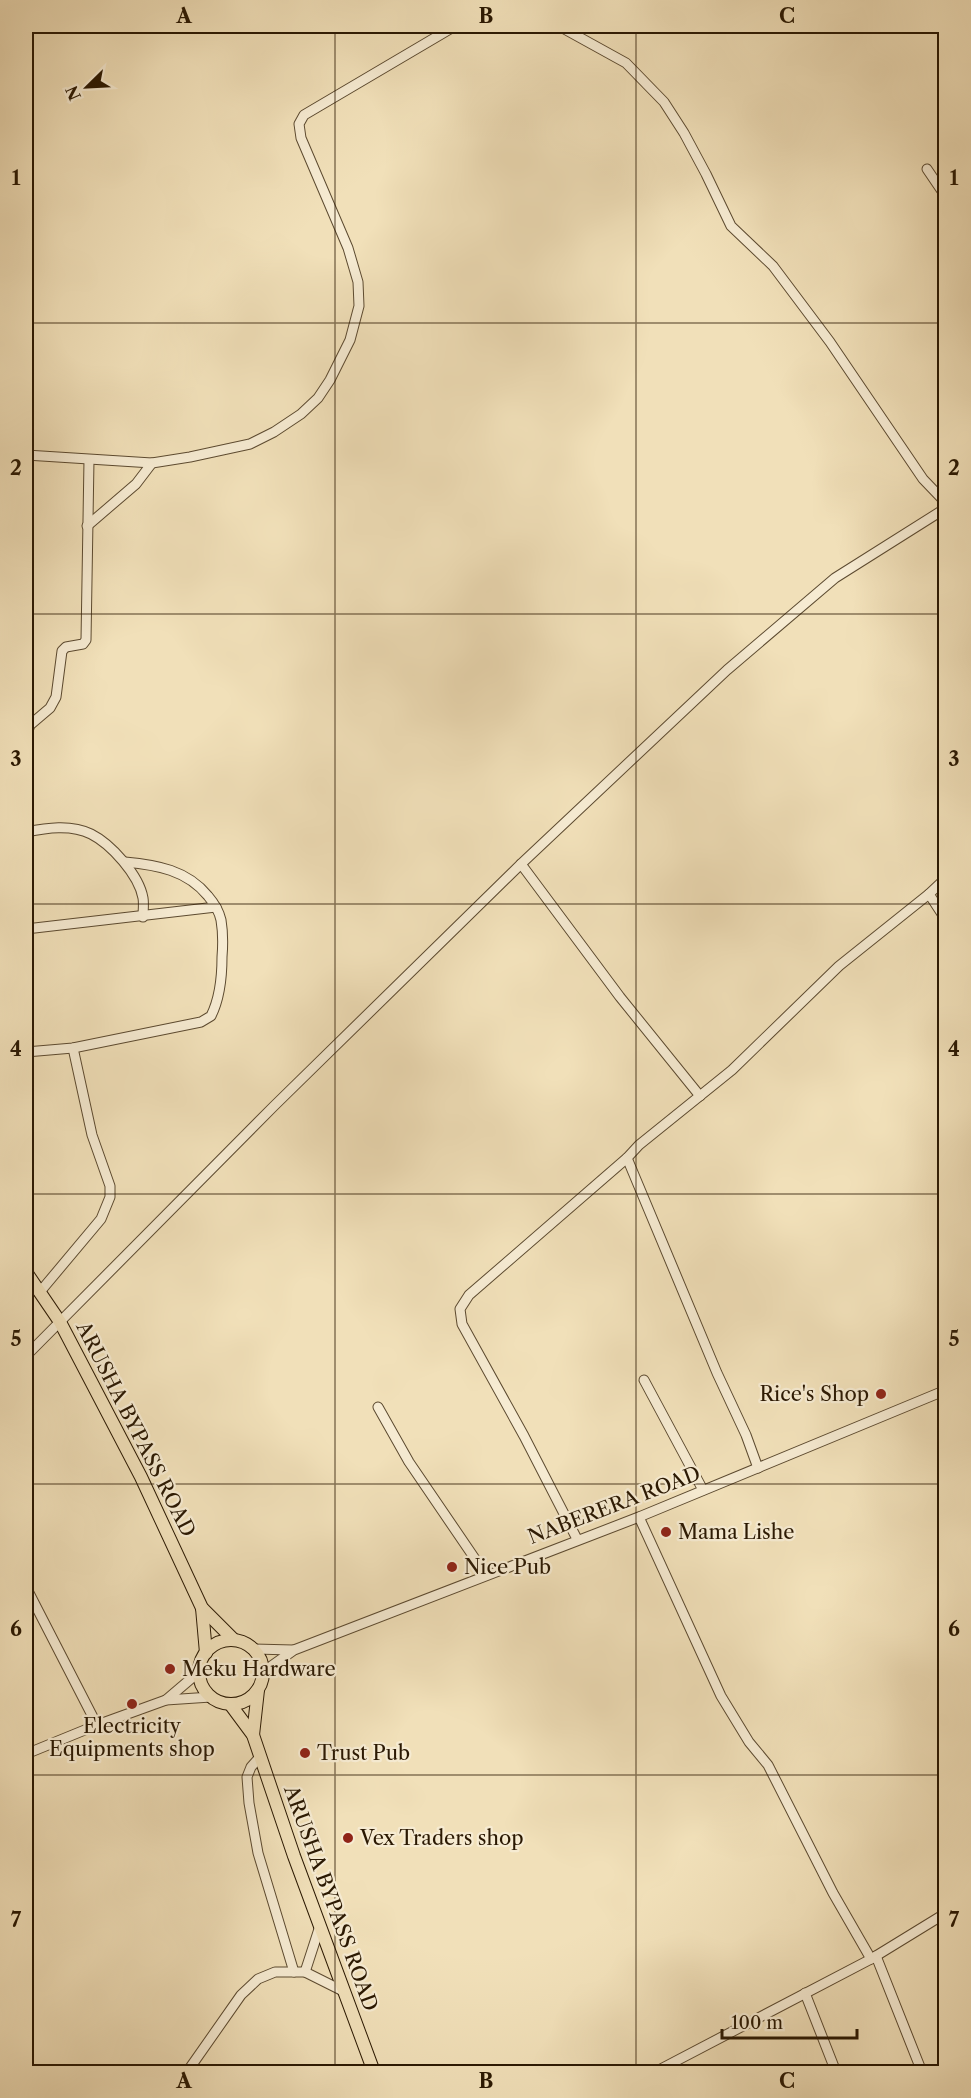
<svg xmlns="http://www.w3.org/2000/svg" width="971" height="2098" viewBox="0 0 971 2098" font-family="'Libre Caslon Text',serif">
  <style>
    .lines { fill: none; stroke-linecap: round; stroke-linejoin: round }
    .minor-casing { stroke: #5c4a30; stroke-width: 11 }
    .major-casing { stroke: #2a1802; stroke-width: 14 }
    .minor { stroke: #f6ebd2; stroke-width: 9 }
    .major { stroke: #f1e0b9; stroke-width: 12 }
    .grid { fill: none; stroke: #2a1802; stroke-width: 1.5; stroke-opacity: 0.55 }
    .poi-dot { fill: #8f2418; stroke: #f6ebd2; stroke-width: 2 }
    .labels { text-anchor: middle; stroke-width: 4.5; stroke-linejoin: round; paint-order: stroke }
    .poi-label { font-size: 20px; fill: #2a1802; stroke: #f6ebd2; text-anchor: start }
    .street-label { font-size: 20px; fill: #2a1802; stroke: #f6ebd2 }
    .neatline { fill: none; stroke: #2a1802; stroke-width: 2 }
    .grid-label { font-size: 20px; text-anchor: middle; font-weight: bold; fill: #2a1802 }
  </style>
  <rect width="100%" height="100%" fill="#f1e0b9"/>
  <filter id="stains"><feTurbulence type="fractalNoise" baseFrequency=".00333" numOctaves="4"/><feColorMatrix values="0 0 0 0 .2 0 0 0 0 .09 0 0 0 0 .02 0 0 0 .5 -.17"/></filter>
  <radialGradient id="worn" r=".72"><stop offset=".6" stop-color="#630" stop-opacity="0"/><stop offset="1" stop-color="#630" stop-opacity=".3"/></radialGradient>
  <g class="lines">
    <g class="minor-casing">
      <g id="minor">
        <path d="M 559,26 L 626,63 L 664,102 L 684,133 L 706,174 L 731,226 L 773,266 L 830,342 L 923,479 L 946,503"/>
        <path d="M 927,169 L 946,197"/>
        <path d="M 26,455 L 152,463 L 190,457 L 250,444 L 274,432 L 301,414 L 318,398 L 330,380 L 350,340 L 359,306 L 358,282 L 348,248 L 301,138 L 299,124 L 304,115 L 455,26"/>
        <path d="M 87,526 L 136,484 L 152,463"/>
        <path d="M 26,736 L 30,725 L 50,708 L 56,697 L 62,651 L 66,647 L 83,644 L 86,640 L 89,460"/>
        <path d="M 26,832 C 46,828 71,824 91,834 C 111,844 139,875 143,898 C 144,904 143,911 143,917"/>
        <path d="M 521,864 L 620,997 L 700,1096"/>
        <path d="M 929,894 L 946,920"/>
        <path d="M 26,929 L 216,907"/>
        <path d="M 26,1052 L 73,1048 L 201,1022 L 211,1016 C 220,998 222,977 222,957 C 223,945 223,932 221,920 C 219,911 214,903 208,896 C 187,870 157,865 125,862"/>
        <path d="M 627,1158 L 717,1373 L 746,1435 L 758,1468"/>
        <path d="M 39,1293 L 101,1219 L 110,1197 L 110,1186 L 92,1135 L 73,1048"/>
        <path d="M 26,1356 L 274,1106 L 521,864 L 727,670 L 835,578 L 946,508"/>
        <path d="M 644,1380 L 703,1490"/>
        <path d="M 378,1407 L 409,1462 L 486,1575"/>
        <path d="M 639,1517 L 721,1696 L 749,1742 L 768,1765 L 833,1893 L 871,1959"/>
        <path d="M 577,1539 L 524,1436 L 462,1324 L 460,1309 L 469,1295 L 627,1158 L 639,1145 L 732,1070 L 839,966 L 929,894 L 946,878"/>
        <path d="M 26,1587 L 97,1725"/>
        <path d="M 254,1649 L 293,1650"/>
        <path d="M 263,1672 L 294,1650 L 639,1517 L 946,1390"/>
        <path d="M 166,1700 L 200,1671"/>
        <path d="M 26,1754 L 97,1725 L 166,1700 L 211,1697"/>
        <path d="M 259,1758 L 251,1767 L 247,1777 L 249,1803 L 258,1853 L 294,1972"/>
        <path d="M 876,1956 L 922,2072"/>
        <path d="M 305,1972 L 320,1926"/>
        <path d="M 805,1993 L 836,2072"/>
        <path d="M 187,2072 L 241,1995 L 258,1979 L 275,1972 L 305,1972 L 343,1991"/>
        <path d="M 655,2072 L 871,1959 L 946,1913"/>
      </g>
    </g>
    <g class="major-casing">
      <g id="major">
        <path d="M 26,1272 L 60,1322 L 141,1477 L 202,1608 L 234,1640"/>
        <path d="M 202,1608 L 206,1653"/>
        <circle cx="231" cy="1672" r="32"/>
        <path d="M 230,1704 L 253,1735 L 294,1856 L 374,2072"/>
        <path d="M 253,1735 L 258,1690"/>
      </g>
    </g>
    <use href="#minor" class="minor"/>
    <use href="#major" class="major"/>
  </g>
  <path class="grid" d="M 335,26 L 335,2072M 636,26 L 636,2072M 26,323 L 946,323M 26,614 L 946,614M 26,904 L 946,904M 26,1194 L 946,1194M 26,1484 L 946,1484M 26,1775 L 946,1775"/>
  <g class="poi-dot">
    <circle cx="881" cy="1394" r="6"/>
    <circle cx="666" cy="1532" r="6"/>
    <circle cx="452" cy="1567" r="6"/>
    <circle cx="170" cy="1669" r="6"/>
    <circle cx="132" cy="1704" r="6"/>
    <circle cx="305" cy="1753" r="6"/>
    <circle cx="348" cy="1838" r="6"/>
  </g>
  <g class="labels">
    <g class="poi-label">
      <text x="869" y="1401" text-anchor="end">Rice's Shop</text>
      <text x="678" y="1539">Mama Lishe</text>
      <text x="464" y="1574">Nice Pub</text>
      <text x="182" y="1676">Meku Hardware</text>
      <text x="132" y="1733" text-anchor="middle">Electricity<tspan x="132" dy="23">Equipments shop</tspan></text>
      <text x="317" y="1760">Trust Pub</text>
      <text x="360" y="1845">Vex Traders shop</text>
    </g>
    <g class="street-label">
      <text transform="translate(136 1429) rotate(63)" y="7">ARUSHA BYPASS ROAD</text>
      <text transform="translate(614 1505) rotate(-21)" y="7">NABERERA ROAD</text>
      <text transform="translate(331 1898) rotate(70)" y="7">ARUSHA BYPASS ROAD</text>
    </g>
  </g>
  <rect width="971" height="2098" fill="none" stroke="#f1e0b9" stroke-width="66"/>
  <g transform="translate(87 87) rotate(246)" stroke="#f6ebd2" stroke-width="4.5" paint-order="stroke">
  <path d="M0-4.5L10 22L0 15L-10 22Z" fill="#2a1802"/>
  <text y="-9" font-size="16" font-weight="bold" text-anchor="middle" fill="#2a1802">N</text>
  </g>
  <path d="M722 2029v9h135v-9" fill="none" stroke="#2a1802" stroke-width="3"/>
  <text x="731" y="2029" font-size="18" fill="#2a1802" stroke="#f6ebd2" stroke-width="4.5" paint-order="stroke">100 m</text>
  <rect x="33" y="33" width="905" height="2032" class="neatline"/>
  <g class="grid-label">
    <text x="184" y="23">A</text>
    <text x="486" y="23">B</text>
    <text x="787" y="23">C</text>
    <text x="16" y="185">1</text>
    <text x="954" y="185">1</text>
    <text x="16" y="475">2</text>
    <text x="954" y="475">2</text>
    <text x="16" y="766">3</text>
    <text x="954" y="766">3</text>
    <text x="16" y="1056">4</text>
    <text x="954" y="1056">4</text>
    <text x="16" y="1346">5</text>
    <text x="954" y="1346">5</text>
    <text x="16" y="1636">6</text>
    <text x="954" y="1636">6</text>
    <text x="16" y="1927">7</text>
    <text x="954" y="1927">7</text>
    <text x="184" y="2088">A</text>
    <text x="486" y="2088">B</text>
    <text x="787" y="2088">C</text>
  </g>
  <rect width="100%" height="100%" filter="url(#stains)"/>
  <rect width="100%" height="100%" fill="url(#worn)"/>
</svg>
